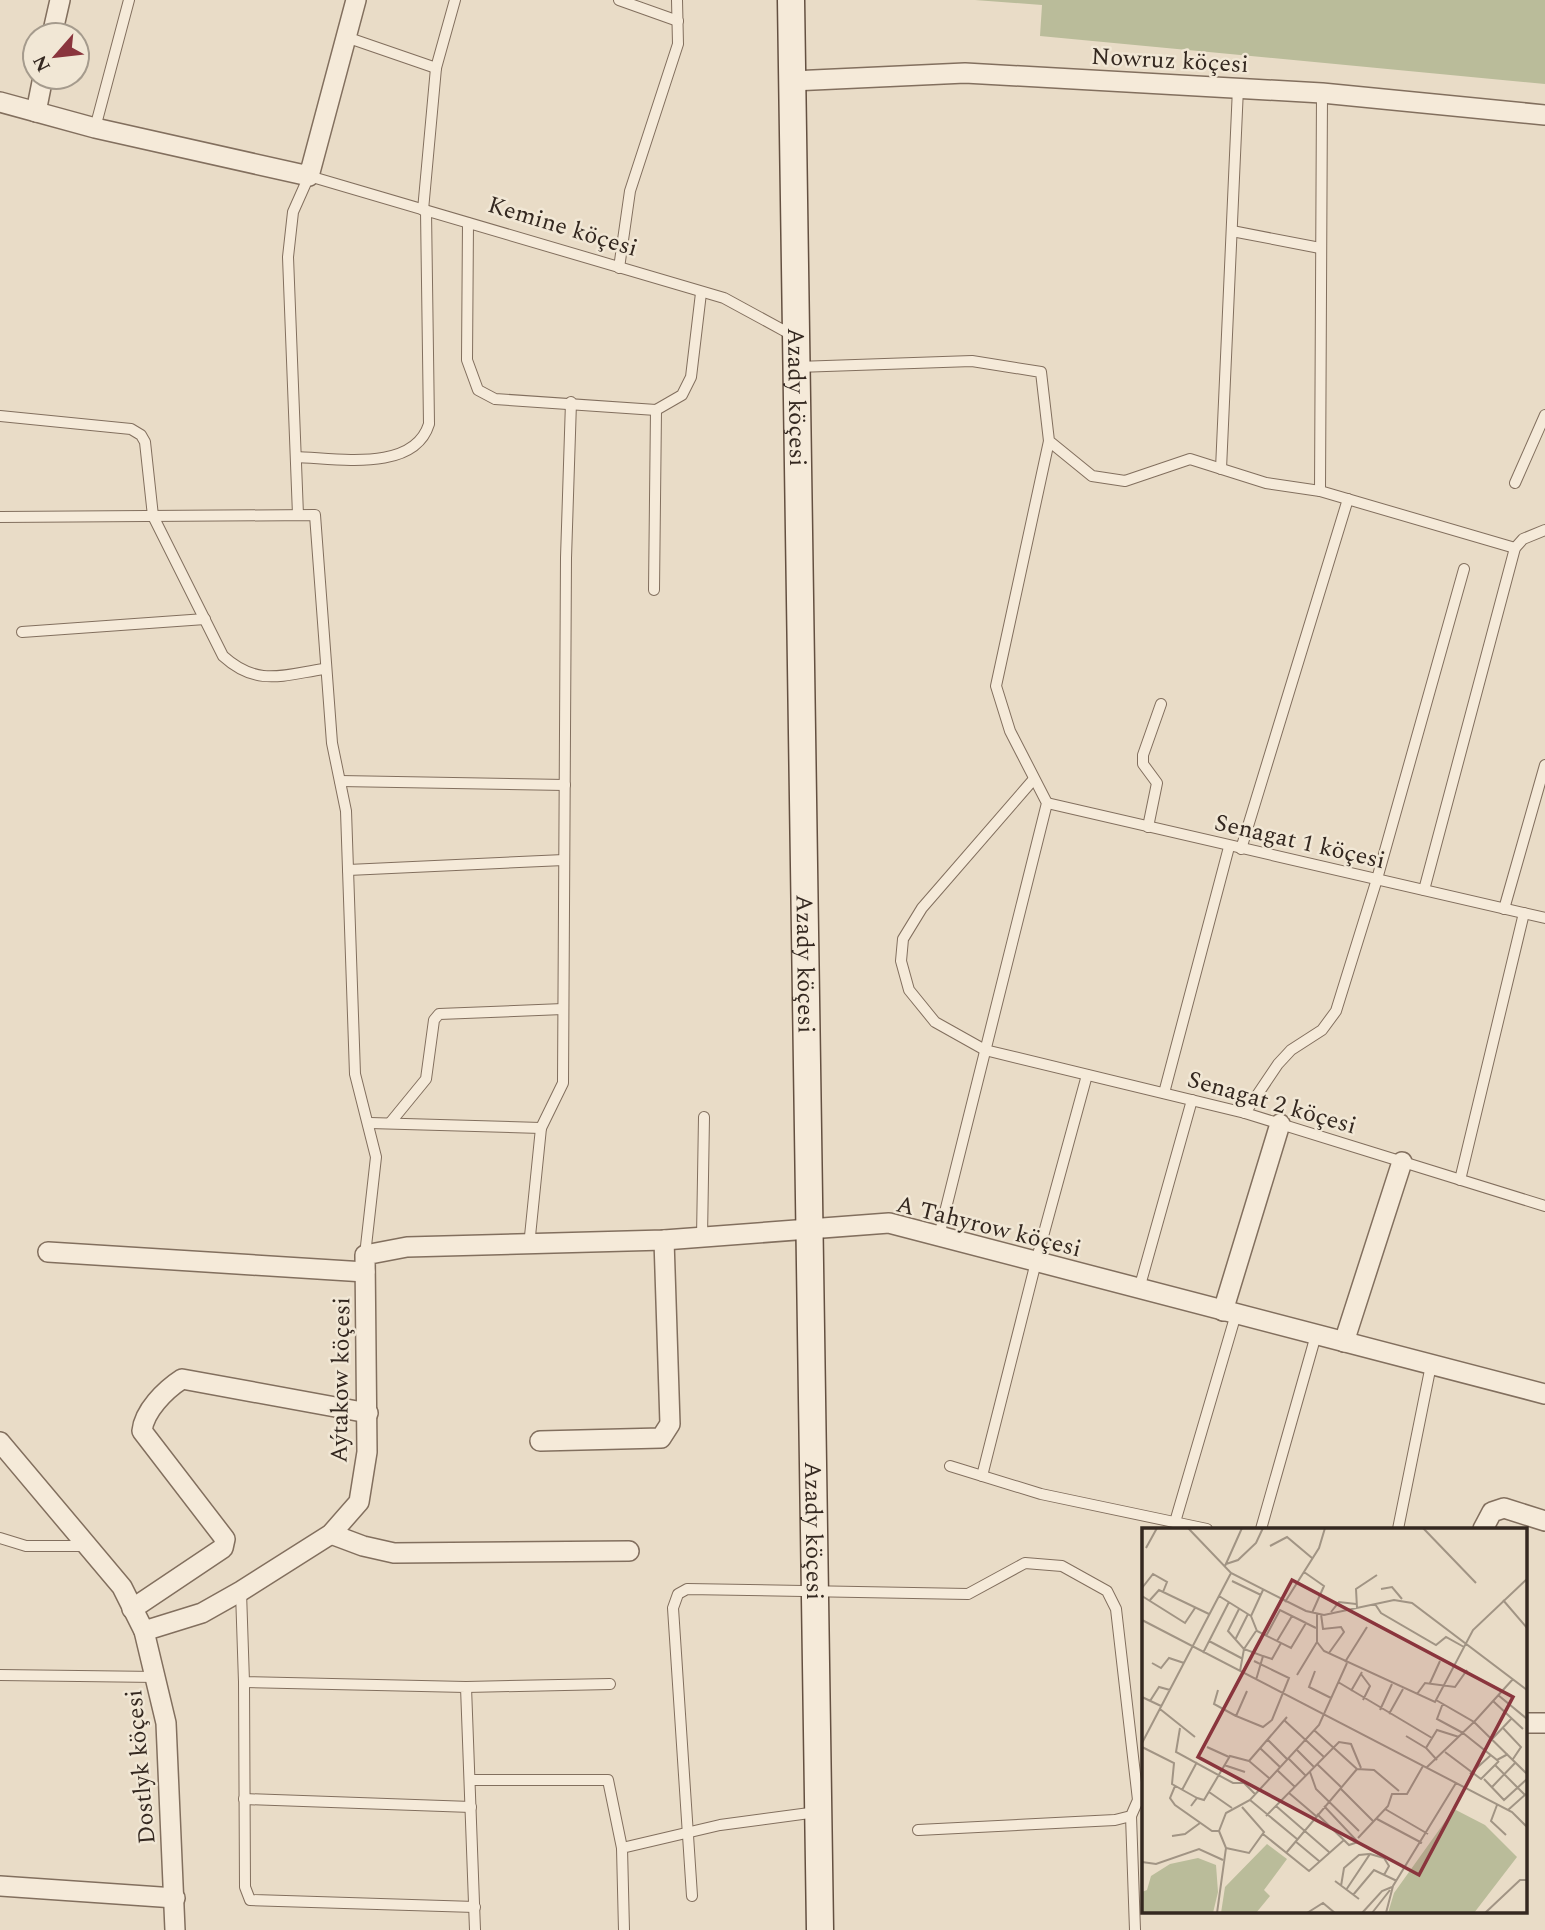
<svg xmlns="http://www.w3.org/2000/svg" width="1545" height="1930" viewBox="0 0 1545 1930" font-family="Spectral,serif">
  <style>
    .cemetery { fill: #babc9a }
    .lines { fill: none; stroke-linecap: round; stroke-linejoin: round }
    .lane-casing { stroke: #826f5e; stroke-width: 12 }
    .street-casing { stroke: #826f5e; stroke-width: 22 }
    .secondary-casing { stroke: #645041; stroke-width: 29 }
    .lane { stroke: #f5ead9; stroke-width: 10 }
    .street { stroke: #f5ead9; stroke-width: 19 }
    .secondary { stroke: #f5ead9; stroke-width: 26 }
    .labels { text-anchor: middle; stroke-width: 5; stroke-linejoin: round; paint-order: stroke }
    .street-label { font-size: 24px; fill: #342820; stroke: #f1e7d5 }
    .inset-road { fill: none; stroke: #a19484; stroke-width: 2 }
    .view { fill: #8a353d; fill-opacity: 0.15; stroke: #8a353d; stroke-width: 3.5 }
    .inset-edge { fill: none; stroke: #342820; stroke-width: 3.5 }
  </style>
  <rect width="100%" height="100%" fill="#e9dcc7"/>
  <path class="cemetery" d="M 975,0 L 1545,0 L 1545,84 L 1040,36 L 1042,5 Z"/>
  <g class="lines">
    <g class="lane-casing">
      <g id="lane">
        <path d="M 619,0 L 678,21"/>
        <path d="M 346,37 L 436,68"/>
        <path d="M 95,128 L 129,0"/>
        <path d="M 423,210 L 436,68 L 455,0"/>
        <path d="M 468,223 L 467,360 L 478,390 L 495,399 L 656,410 L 682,395 L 691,377 L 701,293"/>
        <path d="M 1232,231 L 1320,248"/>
        <path d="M 619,268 L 630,191 L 678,44 L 677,0"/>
        <path d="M 797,367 L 972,361 L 1041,372 L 1049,441 L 1092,476 L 1125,481 L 1190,459 L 1266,483 L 1320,491 L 1515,548"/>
        <path d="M 0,416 L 131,429 L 141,435 L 145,442 L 153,516 L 223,656 C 257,687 283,675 324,669"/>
        <path d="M 296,457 C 336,458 414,473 429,424 L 426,211"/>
        <path d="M 1221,469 L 1238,88"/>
        <path d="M 1515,483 L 1545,415"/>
        <path d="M 1320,491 L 1322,93"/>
        <path d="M 298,515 L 288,257 L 293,212 L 309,176 L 724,298 L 792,335"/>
        <path d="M 0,517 L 315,515 L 332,743 L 346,811 L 355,1074 L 376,1157 L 365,1255"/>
        <path d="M 654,590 L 656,410"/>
        <path d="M 22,632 L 205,619"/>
        <path d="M 1033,780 L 922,908 L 903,939 L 901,961 L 909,990 L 935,1022 L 985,1050 L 1245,1113 L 1545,1206"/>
        <path d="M 340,781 L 565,785"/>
        <path d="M 1047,803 L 1545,918"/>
        <path d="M 1148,827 L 1157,783 L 1143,764 L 1143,755 L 1161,704"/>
        <path d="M 1241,849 L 1348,499"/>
        <path d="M 348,870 L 564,860"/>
        <path d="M 1424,890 L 1515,548 L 1523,539 L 1545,530"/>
        <path d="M 1504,909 L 1545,765"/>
        <path d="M 1164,1093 L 1229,847"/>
        <path d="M 1245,1113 L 1278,1064 L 1291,1050 L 1322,1030 L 1336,1011 L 1377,879 L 1464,569"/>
        <path d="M 370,1123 L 541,1128"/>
        <path d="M 390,1123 L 426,1079 L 434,1020 L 439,1014 L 563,1009"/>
        <path d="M 1460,1180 L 1524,913"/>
        <path d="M 939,1236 L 1047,803 L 1010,731 L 996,686 L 1049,441"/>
        <path d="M 702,1237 L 704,1117"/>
        <path d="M 529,1246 L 541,1128 L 563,1083 L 566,558 L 571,402"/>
        <path d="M 1139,1289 L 1192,1100"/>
        <path d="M 950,1466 L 1041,1494 L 1207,1529"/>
        <path d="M 982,1476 L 1036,1262 L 1087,1075"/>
        <path d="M 1175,1522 L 1236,1314"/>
        <path d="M 1261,1529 L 1316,1335"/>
        <path d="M 1398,1529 L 1431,1365"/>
        <path d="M 0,1538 L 26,1546 L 86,1546"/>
        <path d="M 241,1592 L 244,1682 L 466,1687 L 475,1930"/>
        <path d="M 0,1675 L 157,1677"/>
        <path d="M 244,1682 L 245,1887 L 250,1900 L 475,1907"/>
        <path d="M 466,1687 L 610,1684"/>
        <path d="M 470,1780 L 608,1780 L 622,1848"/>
        <path d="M 244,1799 L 471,1807"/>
        <path d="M 1131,1816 L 1135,1930"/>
        <path d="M 692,1896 L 673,1608 L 678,1594 L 687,1589 L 968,1594 L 1025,1563 L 1062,1566 L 1107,1591 L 1116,1609 L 1138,1800 L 1131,1816 L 1115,1820 L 918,1830"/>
        <path d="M 624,1930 L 622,1848 L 720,1825 L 817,1812"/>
      </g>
    </g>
    <g class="street-casing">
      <g id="street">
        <path d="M 52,35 L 60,0"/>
        <path d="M 792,81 L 965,73 L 1322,93 L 1545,115"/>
        <path d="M 0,102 L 95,128 L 309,176 L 356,0"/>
        <path d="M 36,112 L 43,77"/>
        <path d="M 48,1252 L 365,1272"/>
        <path d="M 1223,1311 L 1280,1124"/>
        <path d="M 1344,1342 L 1402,1162"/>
        <path d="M 540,1441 L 661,1438 L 670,1424 L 664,1240"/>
        <path d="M 0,1442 L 122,1587 L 144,1631 L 166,1723 L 175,1930"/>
        <path d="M 1483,1529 L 1492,1512 L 1504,1508 L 1545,1521"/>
        <path d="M 331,1534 L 363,1546 L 394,1553 L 629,1551"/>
        <path d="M 132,1609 L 223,1548 L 225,1539 L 142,1431 C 144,1411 165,1390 182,1379 L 368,1413"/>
        <path d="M 144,1631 L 202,1613 L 241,1591 L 331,1534 L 359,1502 L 367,1452 L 365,1255 L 407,1247 L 664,1240 L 889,1223 L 1545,1394"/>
        <path d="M 1526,1723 L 1545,1723"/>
        <path d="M 0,1886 L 175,1898"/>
      </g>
    </g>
    <g class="secondary-casing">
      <g id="secondary">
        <path id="s1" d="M 791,0 L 820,1930"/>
      </g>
    </g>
    <use href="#lane" class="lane"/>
    <use href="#street" class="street"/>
    <use href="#secondary" class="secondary"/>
  </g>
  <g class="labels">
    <g class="street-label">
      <text transform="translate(1170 60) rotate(3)" y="8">Nowruz köçesi</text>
      <text transform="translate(563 226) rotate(17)" y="8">Kemine köçesi</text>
      <text dy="8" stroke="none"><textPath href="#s1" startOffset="397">Azady köçesi</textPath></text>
      <text transform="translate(1300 841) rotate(13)" y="8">Senagat 1 köçesi</text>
      <text dy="8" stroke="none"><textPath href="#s1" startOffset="964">Azady köçesi</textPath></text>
      <text transform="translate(1272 1102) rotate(16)" y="8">Senagat 2 köçesi</text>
      <text transform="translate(989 1226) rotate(14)" y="8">A Tahyrow köçesi</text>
      <text transform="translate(340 1380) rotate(-89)" y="8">Aýtakow köçesi</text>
      <text dy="8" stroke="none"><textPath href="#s1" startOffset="1531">Azady köçesi</textPath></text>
      <text transform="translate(140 1767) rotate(-95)" y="8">Dostlyk köçesi</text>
    </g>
  </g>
  <g transform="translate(1142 1528)">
    <rect width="385" height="385" fill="#e9dcc7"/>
    <path d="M 312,281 L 343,297 L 375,329 L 332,385 L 246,385 L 252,365 ZM 125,316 L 145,331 L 122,362 L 128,368 L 114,385 L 79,385 L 83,359 ZM 56,330 L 74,337 L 76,364 L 71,385 L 0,385 L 0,364 L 5,362 L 9,348 L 28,336 Z" fill="#babc9a"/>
    <path class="inset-road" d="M 46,0 L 89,45 L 164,83 L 182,87 L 252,72 L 270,75 L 385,162M 281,0 L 334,55M 128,18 L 145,9 L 170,30M 4,20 L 15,0M 84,36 L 96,32 L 114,15 L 121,0M 83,38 L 100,0M 162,44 L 182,58 L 170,85M 90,53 L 119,67M 0,60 L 11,46 L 25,54 L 21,64M 239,61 L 250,59 L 260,71M 121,62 L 109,88 L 115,103 L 149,120 L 164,95 L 174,100M 0,68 L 43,95 L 53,80M 77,68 L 109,88M 8,72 L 17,62 L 67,86M 361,72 L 385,100M 143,74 L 177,20 L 183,0M 233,76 L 239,85 L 294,117 L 304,109 L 322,119M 215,80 L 214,61 L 235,47M 97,81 L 86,103 L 102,121 L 98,143M 189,84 L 197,74 L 214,76M 175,86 L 175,114 L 182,123 L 293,174 L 331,102 L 385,51M 179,86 L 181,101 L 199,99 L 202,104 L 187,125M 0,92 L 370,284 L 385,299M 124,108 L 138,82 L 164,95M 93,112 L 106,86M 67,113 L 101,131M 135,113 L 150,88M 61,125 L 87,74M 121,128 L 130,131 L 139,115M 203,134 L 225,99M 10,135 L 19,140 L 27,130 L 42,135M 173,143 L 167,159 L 189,170M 219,146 L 228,158 L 221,172M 155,147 L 175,114M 371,151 L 332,194 L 385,246M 114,152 L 121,128 L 102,121 L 114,103M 196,154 L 290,210M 288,155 L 298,133M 76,162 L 72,176 L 94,188M 105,163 L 94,188 L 121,199 L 130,192 L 147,150 L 112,133M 209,163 L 220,144M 275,166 L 283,155 L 313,159 L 325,142M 356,167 L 385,191M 0,169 L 19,178M 8,173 L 17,159 L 28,162M 351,173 L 381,201M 301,175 L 295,191 L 321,205M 18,181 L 53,209M 238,182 L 250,156M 247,186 L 261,161M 142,192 L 182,229M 38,200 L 34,224 L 91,255 L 102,255 L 113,266M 361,200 L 379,219 L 371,231M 172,202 L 215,241 L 232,242 L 257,263M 321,205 L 355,232 L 366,226M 264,208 L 284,220M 125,211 L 145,231M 350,211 L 370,190M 0,215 L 89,45M 0,219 L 32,235 L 30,256 L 55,270M 65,219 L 87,229M 118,220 L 138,239M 154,221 L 172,239M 303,224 L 339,251 L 357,233M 146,230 L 164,248M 295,232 L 284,220 L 295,202 L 317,209M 175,236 L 199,259M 82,237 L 103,244M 353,237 L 383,267M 284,240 L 332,194 L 294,172M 135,242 L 153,259M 168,244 L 174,261 L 217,303M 328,246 L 349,227M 127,250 L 107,233 L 145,189M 342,251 L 362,272 L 385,251M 33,258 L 28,270 L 33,277 L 70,303 L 77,303M 350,259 L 374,234M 198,260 L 232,294M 40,262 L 55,234M 67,264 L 90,280M 147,265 L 174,288M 108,272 L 155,311M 355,277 L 349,293 L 364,307M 49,278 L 55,270 L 62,272 L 88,228 L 107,233M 134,278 L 187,324M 243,281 L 286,306M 366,282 L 384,266M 175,286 L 207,317 L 216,314 L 182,278M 124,288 L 197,214 L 209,216 L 219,240M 235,291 L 280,315M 77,303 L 84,285 L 108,272 L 177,197 L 205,135M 121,306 L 167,343 L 202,312M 30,308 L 43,306 L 58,295M 216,310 L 246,278 L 250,266 L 265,266 L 281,238M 153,313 L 177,333M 84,320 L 107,325 L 122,304 L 100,279M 144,325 L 215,241M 0,334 L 14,336 L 57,321 L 81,332M 193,353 L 217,371M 199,358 L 202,340 L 217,327 L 227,326M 204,362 L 228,326 L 242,330 L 247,338 L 242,347M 211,367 L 232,342 L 255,353M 75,385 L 84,320 L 77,303M 165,385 L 181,375 L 193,385M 220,385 L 240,363 L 250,359M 230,385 L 248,362M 244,385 L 251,358 L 314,255M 343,385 L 378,352 L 385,352"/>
    <path class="view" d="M 150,52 L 371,169 L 277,347 L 56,229 Z"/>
    <rect width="385" height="385" class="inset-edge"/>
  </g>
  <g transform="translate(56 56) rotate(242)"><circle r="33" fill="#f1e7d5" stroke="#a59b8d" stroke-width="2"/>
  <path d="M0-5L12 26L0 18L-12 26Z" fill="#8a353d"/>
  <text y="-10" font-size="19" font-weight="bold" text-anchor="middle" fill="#342820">N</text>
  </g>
</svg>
